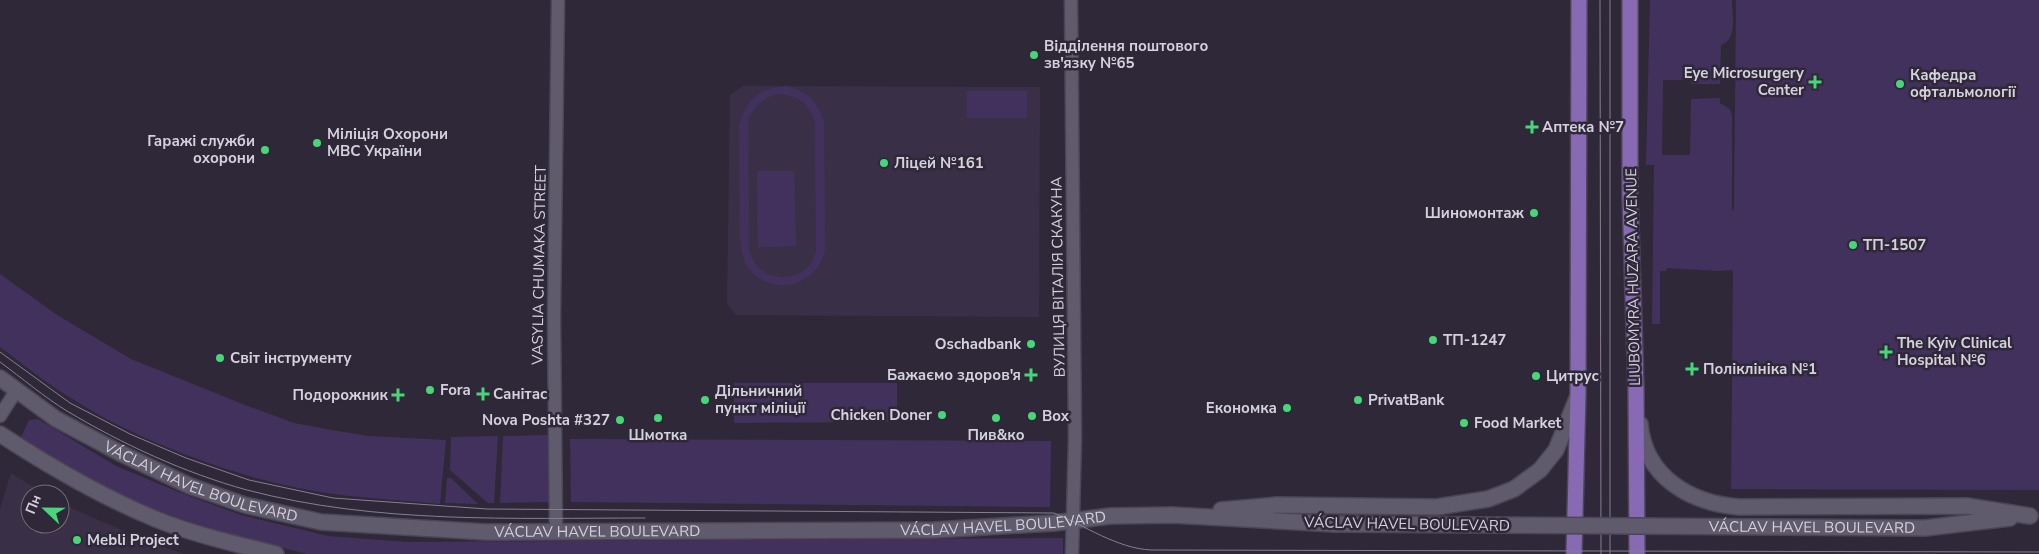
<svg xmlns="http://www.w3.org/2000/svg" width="2039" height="554" viewBox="0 0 2039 554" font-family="'Nunito Sans',sans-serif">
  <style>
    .built { fill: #393047 }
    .green { fill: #43315d; fill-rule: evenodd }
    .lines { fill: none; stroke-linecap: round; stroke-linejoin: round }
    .minor-casing { stroke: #4b4655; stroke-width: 15 }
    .secondary-casing { stroke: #4b4655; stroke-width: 18 }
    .primary-casing { stroke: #4b4655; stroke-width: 18 }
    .minor { stroke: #605a6d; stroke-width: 12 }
    .secondary { stroke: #605a6d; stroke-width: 15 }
    .primary { stroke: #886ab4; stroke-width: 15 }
    .tram { stroke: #85808e; stroke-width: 1 }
    .secondary-bridge-casing { stroke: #4b4655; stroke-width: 18; stroke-linecap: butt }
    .secondary-bridge { stroke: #605a6d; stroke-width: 15 }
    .poi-dot { fill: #47d779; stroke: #2e2839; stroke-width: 2 }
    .labels { text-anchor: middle; stroke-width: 5; stroke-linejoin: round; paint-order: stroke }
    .poi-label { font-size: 15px; font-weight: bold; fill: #d5d1dc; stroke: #2e2839; text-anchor: start }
    .street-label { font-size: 15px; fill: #d5d1dc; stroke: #2e2839 }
  </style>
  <rect width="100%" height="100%" fill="#2e2839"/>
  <g class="built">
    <path d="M 743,86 L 1040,87 L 1039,317 L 736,315 L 727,304 L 730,95 Z"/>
    <path d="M 11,473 L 45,494 L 30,494 L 30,524 L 60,524 L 60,503 L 151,543 L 184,554 L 0,554 L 0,509 Z"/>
  </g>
  <g class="green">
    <path d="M 1650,0 L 1732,0 C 1732,15 1738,39 1721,45 L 1720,84 L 1691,84 L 1691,80 L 1663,80 L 1662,155 L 1690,155 L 1691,99 L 1720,98 L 1720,103 L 1730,109 L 1732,117 L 1732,211 L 1734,208 L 1736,0 L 2039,0 L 2039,490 L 1731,489 L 1733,272 L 1732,270 L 1720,271 L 1667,268 L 1666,271 L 1660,271 L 1660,324 L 1652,324 L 1654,165 L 1646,165 Z"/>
    <path d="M 788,86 C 809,94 815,99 824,120 L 825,252 C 822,258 820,265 816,269 C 800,289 770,291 752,272 C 743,263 742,252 740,240 L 739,125 C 748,97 759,88 788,86 ZM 777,94 C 799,95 807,102 815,122 L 816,252 C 814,257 812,263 809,266 C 795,281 769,281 756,265 C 753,261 751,255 749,251 L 748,120 C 754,106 762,99 777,94 Z"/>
    <rect x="967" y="91" width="60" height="27"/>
    <path d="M 757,171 L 794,171 L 796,246 L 758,247 Z"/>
    <path d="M 0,274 L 57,315 L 131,359 L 245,405 L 294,423 L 332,430 L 368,436 L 446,440 L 440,504 C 405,500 369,499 334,494 C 250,483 142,444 71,398 C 46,383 23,364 0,347 Z"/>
    <path d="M 734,383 L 897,383 L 897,422 L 734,423 Z"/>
    <path d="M 38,419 L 116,466 L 181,493 L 241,515 L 328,536 L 407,542 L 1063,538 L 1063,554 L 307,554 C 238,537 169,519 104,488 C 78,476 53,460 28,446 L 21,437 L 29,420 Z"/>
    <path d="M 548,435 L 549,502 L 500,503 L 503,436 Z"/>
    <path d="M 498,436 L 494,503 L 488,503 L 450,470 L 451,437 Z"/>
    <path d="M 570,439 L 1051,441 L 1050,507 L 571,502 Z"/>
    <path d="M 447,478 L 451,478 L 478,504 L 445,503 Z"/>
  </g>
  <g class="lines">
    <g class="minor-casing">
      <g id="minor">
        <path d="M 1071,0 L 1075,438 L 1072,554"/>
        <path d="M 0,416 L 16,391"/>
        <path d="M 556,531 L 554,318 L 558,0"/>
      </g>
    </g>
    <g class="secondary-casing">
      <g id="secondary">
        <path id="s1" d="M 0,378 L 56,419 L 120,453 L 190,486 L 245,505 L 321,522 L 486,532 L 934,530 L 1054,523 L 1110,516 L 1172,515 L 1334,524"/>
        <path d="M 1640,424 C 1645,477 1690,503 1739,507 L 1967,506 L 2030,516"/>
        <path d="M 0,434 C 49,466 104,498 158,520 C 196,535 236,544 276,554"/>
        <path d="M 1221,510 L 1277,505 L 1437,507 L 1488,499 L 1514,489 L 1540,470 L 1556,450 L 1577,398"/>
        <path d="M 1925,528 L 2010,518"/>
      </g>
    </g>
    <g class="primary-casing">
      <g id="primary">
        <path d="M 1630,0 L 1630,195 L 1636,390 L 1637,554"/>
        <path d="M 1574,554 L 1578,394 L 1579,0"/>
      </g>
    </g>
    <use href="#minor" class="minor"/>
    <use href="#secondary" class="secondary"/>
    <use href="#primary" class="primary"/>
    <g class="tram">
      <path d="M 1600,0 L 1601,554"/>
      <path d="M 1610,0 L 1610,554"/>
      <path d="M 0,352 L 70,403 L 130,434 L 186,458 L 249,480 L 333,498 L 487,509 L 1054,513 C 1086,526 1116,548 1151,550 L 2039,552"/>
      <path d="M 0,362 C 22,378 44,397 67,411 C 122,444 185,473 247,490 C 376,524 513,518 645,518"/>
    </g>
    <g class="secondary-bridge-casing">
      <g id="secondary-bridge">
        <path id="s2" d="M 1334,524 L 1925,528"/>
      </g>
    </g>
    <use href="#secondary-bridge" class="secondary-bridge"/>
  </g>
  <g class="poi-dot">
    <circle cx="1034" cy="55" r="5"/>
    <path d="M1812.5 74.5h5v5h5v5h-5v5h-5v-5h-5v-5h5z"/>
    <circle cx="1900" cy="84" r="5"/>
    <path d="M1529.5 119.5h5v5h5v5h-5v5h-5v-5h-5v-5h5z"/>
    <circle cx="317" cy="143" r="5"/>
    <circle cx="265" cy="150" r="5"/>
    <circle cx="884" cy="163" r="5"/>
    <circle cx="1534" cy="213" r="5"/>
    <circle cx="1853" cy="245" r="5"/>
    <circle cx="1433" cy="340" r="5"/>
    <circle cx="1031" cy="344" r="5"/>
    <path d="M1883.5 344.5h5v5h5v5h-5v5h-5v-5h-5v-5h5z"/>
    <circle cx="220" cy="358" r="5"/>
    <path d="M1689.5 361.5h5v5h5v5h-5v5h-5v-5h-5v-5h5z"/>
    <path d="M1028.5 367.5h5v5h5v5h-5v5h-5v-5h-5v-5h5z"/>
    <circle cx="1536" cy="376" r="5"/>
    <circle cx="430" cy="390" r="5"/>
    <path d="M480.5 386.5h5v5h5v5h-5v5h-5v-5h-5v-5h5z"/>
    <path d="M395.5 387.5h5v5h5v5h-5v5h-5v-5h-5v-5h5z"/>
    <circle cx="705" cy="400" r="5"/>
    <circle cx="1358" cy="400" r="5"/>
    <circle cx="1287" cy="408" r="5"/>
    <circle cx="942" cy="415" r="5"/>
    <circle cx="1032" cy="416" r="5"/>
    <circle cx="658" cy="418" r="5"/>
    <circle cx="996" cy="418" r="5"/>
    <circle cx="620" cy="420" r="5"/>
    <circle cx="1464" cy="423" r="5"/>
    <circle cx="77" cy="540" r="5"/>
  </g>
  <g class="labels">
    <g class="poi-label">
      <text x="1044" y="51">Відділення поштового<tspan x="1044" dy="17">зв'язку №65</tspan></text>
      <text x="1804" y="78" text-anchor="end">Eye Microsurgery<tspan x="1804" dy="17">Center</tspan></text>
      <text x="1910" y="80">Кафедра<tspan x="1910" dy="17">офтальмології</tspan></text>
      <text x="1542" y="132">Аптека №7</text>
      <text x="327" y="139">Міліція Охорони<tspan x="327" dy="17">МВС України</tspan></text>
      <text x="255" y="146" text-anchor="end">Гаражі служби<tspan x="255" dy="17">охорони</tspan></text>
      <text x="894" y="168">Ліцей №161</text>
      <text x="1524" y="218" text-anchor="end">Шиномонтаж</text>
      <text x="1863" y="250">ТП-1507</text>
      <text x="1443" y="345">ТП-1247</text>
      <text x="1897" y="348">The Kyiv Clinical<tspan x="1897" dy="17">Hospital №6</tspan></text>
      <text x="1021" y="349" text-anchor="end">Oschadbank</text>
      <text x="230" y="363">Світ інструменту</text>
      <text x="1703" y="374">Поліклініка №1</text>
      <text x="1021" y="380" text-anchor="end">Бажаємо здоров'я</text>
      <text x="1546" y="381">Цитрус</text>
      <text x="440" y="395">Fora</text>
      <text x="715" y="396">Дільничний<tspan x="715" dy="17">пункт міліції</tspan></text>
      <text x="493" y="399">Санітас</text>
      <text x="388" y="400" text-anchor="end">Подорожник</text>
      <text x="1368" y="405">PrivatBank</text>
      <text x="1277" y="413" text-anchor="end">Економка</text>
      <text x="932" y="420" text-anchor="end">Chicken Doner</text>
      <text x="1042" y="421">Box</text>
      <text x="610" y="425" text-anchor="end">Nova Poshta #327</text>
      <text x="1474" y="428">Food Market</text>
      <text x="658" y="440" text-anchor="middle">Шмотка</text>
      <text x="996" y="440" text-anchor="middle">Пив&amp;ко</text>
      <text x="87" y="545">Mebli Project</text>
    </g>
    <g class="street-label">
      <text transform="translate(539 265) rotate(-89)" y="5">VASYLIA CHUMAKA STREET</text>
      <text transform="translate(1058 277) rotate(-91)" y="5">ВУЛИЦЯ ВІТАЛІЯ СКАКУНА</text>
      <text transform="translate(1633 277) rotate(-91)" y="5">LIUBOMYRA HUZARA AVENUE</text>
      <text dy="5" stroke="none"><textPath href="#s1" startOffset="228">VÁCLAV HAVEL BOULEVARD</textPath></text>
      <text dy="5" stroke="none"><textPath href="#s1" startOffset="1038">VÁCLAV HAVEL BOULEVARD</textPath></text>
      <text transform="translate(1407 524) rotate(1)" y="5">VÁCLAV HAVEL BOULEVARD</text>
      <text dy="5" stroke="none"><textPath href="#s2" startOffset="478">VÁCLAV HAVEL BOULEVARD</textPath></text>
      <text dy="5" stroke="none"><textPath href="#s1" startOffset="632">VÁCLAV HAVEL BOULEVARD</textPath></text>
    </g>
  </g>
  <g transform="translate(45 509) rotate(292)"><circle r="24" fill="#2e2839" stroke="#716c7a"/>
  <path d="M0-4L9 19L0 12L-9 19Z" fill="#47d779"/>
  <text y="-8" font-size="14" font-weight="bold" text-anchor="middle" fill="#d5d1dc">Пн</text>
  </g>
</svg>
